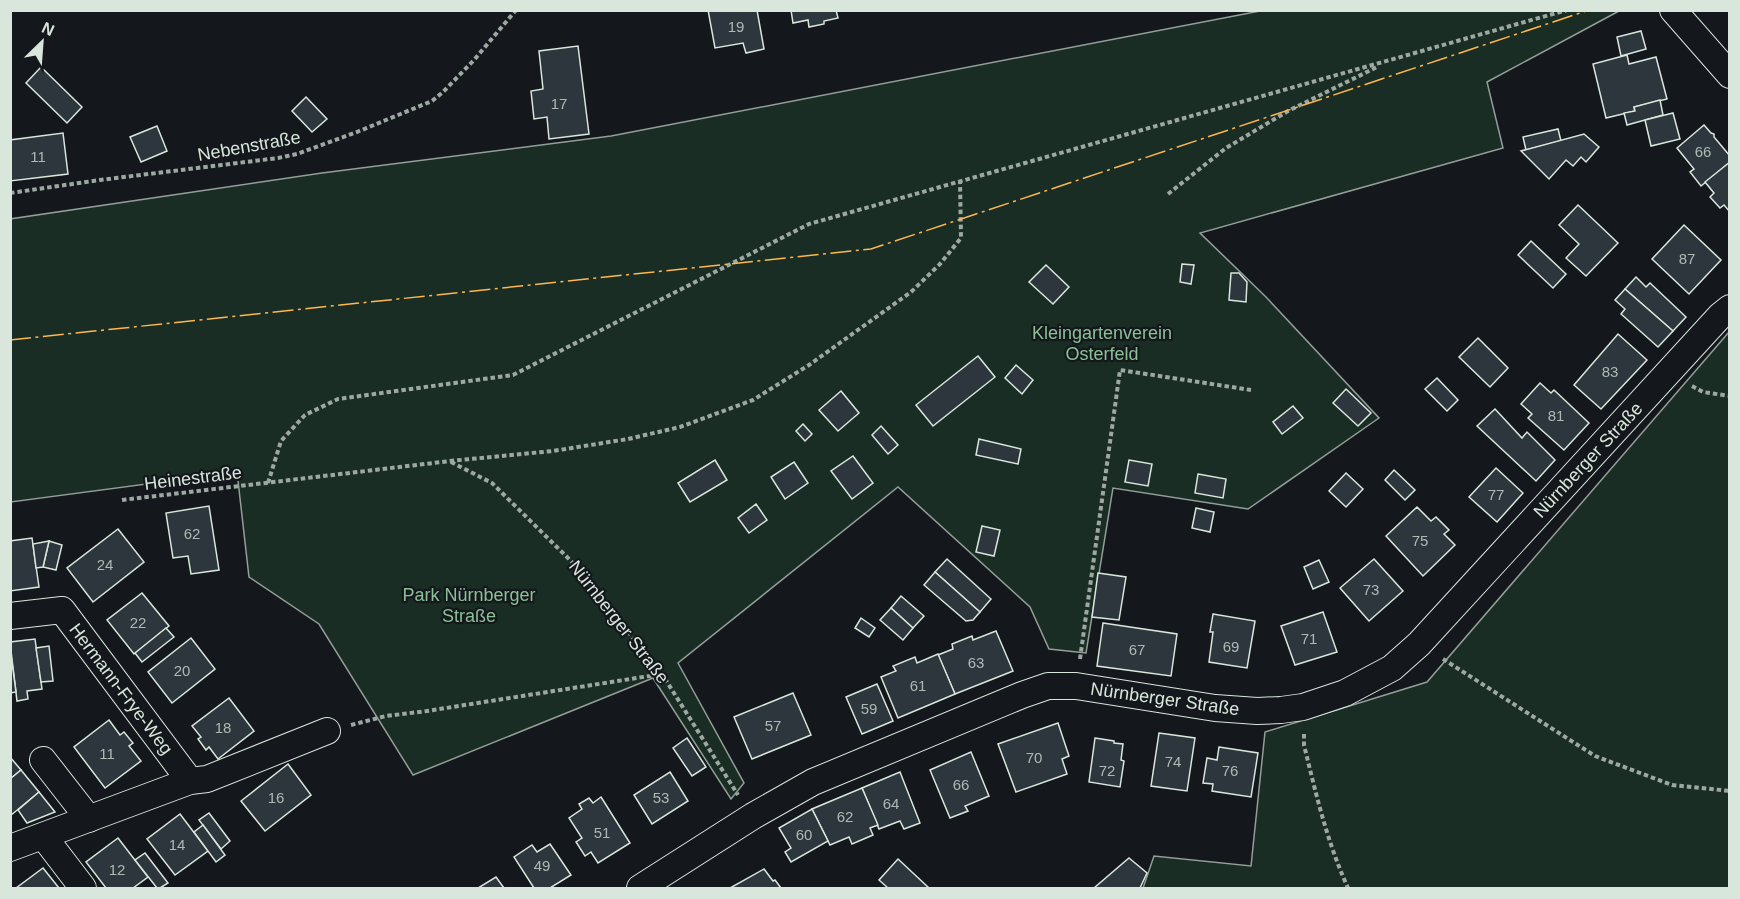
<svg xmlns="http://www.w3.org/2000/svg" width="1740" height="899" viewBox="0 0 1740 899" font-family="Arial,sans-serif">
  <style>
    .green { fill: #1a2d24; stroke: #939e99; stroke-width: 1.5 }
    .building { fill: #2c363c; stroke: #d8e6dc; stroke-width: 1.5 }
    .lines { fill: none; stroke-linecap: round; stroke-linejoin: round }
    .street-casing { stroke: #d8e6dc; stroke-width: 28 }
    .path { stroke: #9da8a2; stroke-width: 4; stroke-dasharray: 4.5 3; stroke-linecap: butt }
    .street { stroke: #14181c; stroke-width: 26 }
    .power { stroke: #ffb74d; stroke-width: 1.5; stroke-dasharray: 21 4.5 3 4.5; stroke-linecap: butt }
    .labels { text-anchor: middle; stroke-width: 4.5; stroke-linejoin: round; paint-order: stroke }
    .number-label { font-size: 15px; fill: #adbab4 }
    .street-label { font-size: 18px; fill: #d8e6dc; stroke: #14181c }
    .park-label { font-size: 18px; fill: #8ac095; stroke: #14181c }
  </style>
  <rect width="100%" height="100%" fill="#14181c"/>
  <g class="green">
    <path d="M 1260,11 L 1619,11 L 1487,82 L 1503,148 L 1200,233 L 1266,297 L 1379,418 L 1248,509 L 1113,488 L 1086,653 L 1049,649 L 1030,607 L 898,487 L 678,663 L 744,783 L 731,799 L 653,678 L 413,775 L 319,624 L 249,577 L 237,472 L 11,502 L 10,219 L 322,173 L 611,136 Z"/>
    <path d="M 1729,332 L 1729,888 L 1143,888 L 1154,856 L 1251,866 L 1265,732 L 1427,682 Z"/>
  </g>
  <g class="building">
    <path d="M 708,10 L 757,10 L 764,49 L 746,53 L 743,43 L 715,48 Z"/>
    <path d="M 791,10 L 836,10 L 838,18 L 824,21 L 824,24 L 809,27 L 808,20 L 793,23 Z"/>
    <path d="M 1641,31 L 1646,49 L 1621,56 L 1617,37 Z"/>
    <path d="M 578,46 L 589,134 L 549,139 L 547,117 L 534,119 L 531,91 L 543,89 L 539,51 Z"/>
    <path d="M 1627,55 L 1629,64 L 1656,57 L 1667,99 L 1634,107 L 1635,111 L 1606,118 L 1593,64 Z"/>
    <path d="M 41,67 L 82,107 L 67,123 L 26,83 Z"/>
    <path d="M 306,97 L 327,119 L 312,132 L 292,111 Z"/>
    <path d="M 1660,100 L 1663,115 L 1627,125 L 1624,113 L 1635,111 L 1634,107 Z"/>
    <path d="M 1673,113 L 1680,139 L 1651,146 L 1645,120 Z"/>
    <path d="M 1704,125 L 1711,133 L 1714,134 L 1714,137 L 1730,156 L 1730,162 L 1701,186 L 1690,172 L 1694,169 L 1677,148 Z"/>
    <path d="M 157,126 L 167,151 L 141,162 L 130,137 Z"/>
    <path d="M 1558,129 L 1561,141 L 1526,150 L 1523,137 Z"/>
    <path d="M 63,133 L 68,174 L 10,181 L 10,140 Z"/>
    <path d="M 1584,134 L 1599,147 L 1586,162 L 1581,157 L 1573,166 L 1566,160 L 1549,179 L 1521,151 Z"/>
    <path d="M 1730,162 L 1730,212 L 1724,205 L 1720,208 L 1710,197 L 1714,193 L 1705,182 Z"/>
    <path d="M 1578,205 L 1618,243 L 1586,276 L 1566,258 L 1579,244 L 1559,225 Z"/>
    <path d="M 1684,225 L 1721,260 L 1689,294 L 1652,259 Z"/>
    <path d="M 1531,241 L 1566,274 L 1553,288 L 1518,255 Z"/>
    <path d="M 1182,264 L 1194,265 L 1191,284 L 1180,282 Z"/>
    <path d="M 1046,265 L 1069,287 L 1053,304 L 1029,282 Z"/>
    <path d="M 1231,273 L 1239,273 L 1247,282 L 1246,302 L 1229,300 Z"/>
    <path d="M 1636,277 L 1646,287 L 1650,283 L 1686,317 L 1673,331 L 1625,289 Z"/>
    <path d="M 1625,289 L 1673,331 L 1658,347 L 1621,314 L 1625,309 L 1615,300 Z"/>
    <path d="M 1618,334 L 1647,360 L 1601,409 L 1574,385 Z"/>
    <path d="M 1478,338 L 1508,368 L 1490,387 L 1459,357 Z"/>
    <path d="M 978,356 L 995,377 L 933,426 L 916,405 Z"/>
    <path d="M 1016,365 L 1033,380 L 1022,394 L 1005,378 Z"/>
    <path d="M 1437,378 L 1458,400 L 1447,411 L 1425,389 Z"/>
    <path d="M 1540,383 L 1551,393 L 1554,390 L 1589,423 L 1564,450 L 1528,418 L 1532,414 L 1521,404 Z"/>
    <path d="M 1346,389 L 1371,413 L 1358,426 L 1333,403 Z"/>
    <path d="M 841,391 L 859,413 L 838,431 L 819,410 Z"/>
    <path d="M 1293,406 L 1303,418 L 1282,434 L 1273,422 Z"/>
    <path d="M 1495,409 L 1522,438 L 1527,432 L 1555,460 L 1536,481 L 1477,426 Z"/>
    <path d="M 803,424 L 812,434 L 805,441 L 796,431 Z"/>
    <path d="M 881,426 L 898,445 L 888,454 L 872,435 Z"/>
    <path d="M 979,439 L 1021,449 L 1018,464 L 976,455 Z"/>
    <path d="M 853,456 L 873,483 L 852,499 L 831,471 Z"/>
    <path d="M 715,460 L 727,480 L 690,502 L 678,483 Z"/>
    <path d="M 1129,460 L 1152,464 L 1148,486 L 1125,482 Z"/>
    <path d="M 794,462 L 808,483 L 785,499 L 771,477 Z"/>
    <path d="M 1496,468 L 1523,493 L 1497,522 L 1469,497 Z"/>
    <path d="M 1394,470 L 1415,490 L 1405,500 L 1385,480 Z"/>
    <path d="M 1346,473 L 1363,489 L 1346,507 L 1329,491 Z"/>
    <path d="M 1198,474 L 1226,479 L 1223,498 L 1195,493 Z"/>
    <path d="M 756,504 L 767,520 L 749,533 L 738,518 Z"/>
    <path d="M 209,506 L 219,570 L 191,574 L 188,556 L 173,558 L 166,513 Z"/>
    <path d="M 1417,507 L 1431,521 L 1436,517 L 1449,530 L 1444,534 L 1455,545 L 1423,576 L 1386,536 Z"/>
    <path d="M 1196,508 L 1214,512 L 1210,532 L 1192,528 Z"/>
    <path d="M 982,526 L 1000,530 L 994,556 L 976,552 Z"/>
    <path d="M 118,529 L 144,562 L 93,602 L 67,568 Z"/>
    <path d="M 32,538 L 39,587 L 10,591 L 10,541 Z"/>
    <path d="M 49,541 L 62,545 L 56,570 L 43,567 Z"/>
    <path d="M 49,541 L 43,567 L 36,568 L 33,544 Z"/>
    <path d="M 947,559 L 991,599 L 980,612 L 935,572 Z"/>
    <path d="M 1374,559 L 1403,591 L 1369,621 L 1340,588 Z"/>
    <path d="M 1319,560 L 1329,582 L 1313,589 L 1304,567 Z"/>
    <path d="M 935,572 L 980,612 L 973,620 L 966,621 L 924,585 Z"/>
    <path d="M 1098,573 L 1126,577 L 1119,620 L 1092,617 Z"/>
    <path d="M 142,593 L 169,626 L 134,654 L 107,620 Z"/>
    <path d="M 901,596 L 924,616 L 913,628 L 891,608 Z"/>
    <path d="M 891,608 L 913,628 L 903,640 L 880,620 Z"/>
    <path d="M 1323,612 L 1337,652 L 1295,665 L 1281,626 Z"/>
    <path d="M 1213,614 L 1255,621 L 1247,668 L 1209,662 L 1213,632 L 1210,632 Z"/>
    <path d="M 861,618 L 875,628 L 869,637 L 855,628 Z"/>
    <path d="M 1103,623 L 1177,634 L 1171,676 L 1097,666 Z"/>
    <path d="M 166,628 L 174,637 L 142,662 L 135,653 Z"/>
    <path d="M 996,631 L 1013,671 L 955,694 L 938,655 L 953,649 L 952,644 L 972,636 L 973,640 Z"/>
    <path d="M 191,638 L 215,669 L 172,703 L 148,672 Z"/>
    <path d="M 35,639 L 42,689 L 27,691 L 28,699 L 17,701 L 10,642 Z"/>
    <path d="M 49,646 L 53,681 L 41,682 L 36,648 Z"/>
    <path d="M 10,648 L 16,692 L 10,693 Z"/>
    <path d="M 938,654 L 955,694 L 898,718 L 881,677 L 896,671 L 893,666 L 915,657 L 917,663 Z"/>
    <path d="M 877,684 L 893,721 L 862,734 L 846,697 Z"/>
    <path d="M 793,693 L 811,735 L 752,759 L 734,717 Z"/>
    <path d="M 229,698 L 254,731 L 218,759 L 209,747 L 206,750 L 198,739 L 201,737 L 192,726 Z"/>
    <path d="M 109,720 L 120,735 L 124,732 L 133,743 L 129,746 L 141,761 L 105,788 L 74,747 Z"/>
    <path d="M 1058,723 L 1069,756 L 1062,759 L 1067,774 L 1016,792 L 998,744 Z"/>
    <path d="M 1159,733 L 1195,738 L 1187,791 L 1151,786 Z"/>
    <path d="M 687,738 L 706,767 L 692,776 L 673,748 Z"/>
    <path d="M 1095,738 L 1114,741 L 1114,743 L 1123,744 L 1121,760 L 1124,761 L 1120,787 L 1089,782 Z"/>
    <path d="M 1219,747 L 1258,753 L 1251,797 L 1212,791 L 1213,784 L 1203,783 L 1207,758 L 1217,760 Z"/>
    <path d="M 971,752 L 989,796 L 965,806 L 968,811 L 950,818 L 930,770 Z"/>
    <path d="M 10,757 L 21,770 L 10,779 Z"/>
    <path d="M 288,764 L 311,795 L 265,831 L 241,801 Z"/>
    <path d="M 21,770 L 39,792 L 10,816 L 10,779 Z"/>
    <path d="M 670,772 L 688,801 L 652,824 L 634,795 Z"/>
    <path d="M 900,772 L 920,823 L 904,829 L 900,821 L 879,829 L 862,788 Z"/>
    <path d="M 862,788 L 878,825 L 870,828 L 873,835 L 852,844 L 849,837 L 830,845 L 812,809 Z"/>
    <path d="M 39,792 L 55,812 L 27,823 L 18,810 Z"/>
    <path d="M 601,797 L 630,843 L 598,863 L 591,852 L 585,856 L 576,842 L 582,838 L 569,818 L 582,809 L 579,804 L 589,798 L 593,803 Z"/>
    <path d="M 812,809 L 828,841 L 791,862 L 785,852 L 791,848 L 779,828 Z"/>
    <path d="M 209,813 L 230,841 L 221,849 L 199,820 Z"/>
    <path d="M 180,814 L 208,851 L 175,875 L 147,839 Z"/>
    <path d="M 203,825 L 225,855 L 216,862 L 194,832 Z"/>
    <path d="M 118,838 L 148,877 L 133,888 L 106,888 L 86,862 Z"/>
    <path d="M 550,844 L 571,875 L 550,888 L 534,888 L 514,857 L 532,845 L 537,852 Z"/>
    <path d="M 145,853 L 168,883 L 160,888 L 157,888 L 135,860 Z"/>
    <path d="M 1129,858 L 1147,873 L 1140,888 L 1094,888 Z"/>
    <path d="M 898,859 L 929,888 L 888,888 L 879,880 Z"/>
    <path d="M 43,868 L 59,888 L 15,888 L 16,888 Z"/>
    <path d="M 764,869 L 773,881 L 775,880 L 781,888 L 730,888 Z"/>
    <path d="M 496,877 L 504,888 L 478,888 Z"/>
  </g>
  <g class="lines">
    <g class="street-casing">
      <g id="street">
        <path d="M 1673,10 L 1730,75"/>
        <path d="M 10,616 L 62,610 L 190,781"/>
        <path d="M 43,760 L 89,819"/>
        <path d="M 44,837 L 83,888"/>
        <path d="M 10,848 L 190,781 L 207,779 L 327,731"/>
        <path d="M 640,888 L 753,816 L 813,782 L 1022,695 L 1048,686 L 1076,686 L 1215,708 L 1257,711 L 1281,710 L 1303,707 L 1345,693 L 1392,668 L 1419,644 L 1720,316 L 1730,308"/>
      </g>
    </g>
    <g class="path">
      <path d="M 10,193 L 100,180 L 278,158 L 297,154 L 357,132 L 432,101 L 443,92 L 474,60 L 516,10"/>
      <path d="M 1168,194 L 1226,148 L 1288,111 L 1377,67"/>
      <path d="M 1692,386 L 1703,392 L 1730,396"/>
      <path d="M 451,462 L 492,483 L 573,563 L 662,674 L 738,795"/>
      <path d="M 268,483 L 281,441 L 305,415 L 338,399 L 513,375 L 809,224 L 1567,10"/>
      <path d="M 122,500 L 450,461 L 553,451 L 628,439 L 680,427 L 753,400 L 809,365 L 911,292 L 940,264 L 961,238 L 960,181"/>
      <path d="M 1080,659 L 1120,370 L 1251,390"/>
      <path d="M 1443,659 L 1595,756 L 1672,785 L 1730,791"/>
      <path d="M 351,725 L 386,716 L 427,711 L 662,674"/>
      <path d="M 1304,734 L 1304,745 C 1316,794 1327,842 1348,888"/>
    </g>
    <use href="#street" class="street"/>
    <path class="power" d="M 10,340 L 871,249 L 1589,10"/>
  </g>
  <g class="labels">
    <g class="number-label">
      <text x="736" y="32">19</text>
      <text x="559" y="109">17</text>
      <text x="1703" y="157">66</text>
      <text x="38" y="162">11</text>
      <text x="1687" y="264">87</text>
      <text x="1610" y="377">83</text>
      <text x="1556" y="421">81</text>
      <text x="1496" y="500">77</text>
      <text x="192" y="539">62</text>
      <text x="1420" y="546">75</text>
      <text x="105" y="570">24</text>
      <text x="1371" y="595">73</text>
      <text x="138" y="628">22</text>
      <text x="1309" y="644">71</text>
      <text x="1231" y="652">69</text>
      <text x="1137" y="655">67</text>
      <text x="976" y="668">63</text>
      <text x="182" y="676">20</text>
      <text x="918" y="691">61</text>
      <text x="869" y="714">59</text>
      <text x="773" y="731">57</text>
      <text x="223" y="733">18</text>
      <text x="107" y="759">11</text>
      <text x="1034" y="763">70</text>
      <text x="1173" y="767">74</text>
      <text x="1107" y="776">72</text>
      <text x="1230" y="776">76</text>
      <text x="961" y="790">66</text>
      <text x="276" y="803">16</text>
      <text x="661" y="803">53</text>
      <text x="891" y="809">64</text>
      <text x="845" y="822">62</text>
      <text x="602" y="838">51</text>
      <text x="804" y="840">60</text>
      <text x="177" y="850">14</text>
      <text x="542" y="871">49</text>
      <text x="117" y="875">12</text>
    </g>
    <g class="street-label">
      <text transform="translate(249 146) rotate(-10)" y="6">Nebenstraße</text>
      <text transform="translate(1588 460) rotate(-47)" y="6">Nürnberger Straße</text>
      <text transform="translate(193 478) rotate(-7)" y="6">Heinestraße</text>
      <text transform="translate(619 622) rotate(52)" y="6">Nürnberger Straße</text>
      <text transform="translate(121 689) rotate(53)" y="6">Hermann-Frye-Weg</text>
      <text transform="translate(1165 699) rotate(8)" y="6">Nürnberger Straße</text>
    </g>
    <g class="park-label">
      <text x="1102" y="339">Kleingartenverein<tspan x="1102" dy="21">Osterfeld</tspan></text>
      <text x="469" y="601">Park Nürnberger<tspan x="469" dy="21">Straße</tspan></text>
    </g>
  </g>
  <rect width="1740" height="899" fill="none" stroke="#d8e6dc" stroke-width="24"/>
  <g transform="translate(42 42) rotate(25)" stroke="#14181c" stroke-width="4.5" paint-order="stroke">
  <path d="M0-4.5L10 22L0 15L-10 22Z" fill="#d8e6dc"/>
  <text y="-9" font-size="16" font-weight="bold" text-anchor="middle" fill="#d8e6dc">N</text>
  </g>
</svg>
